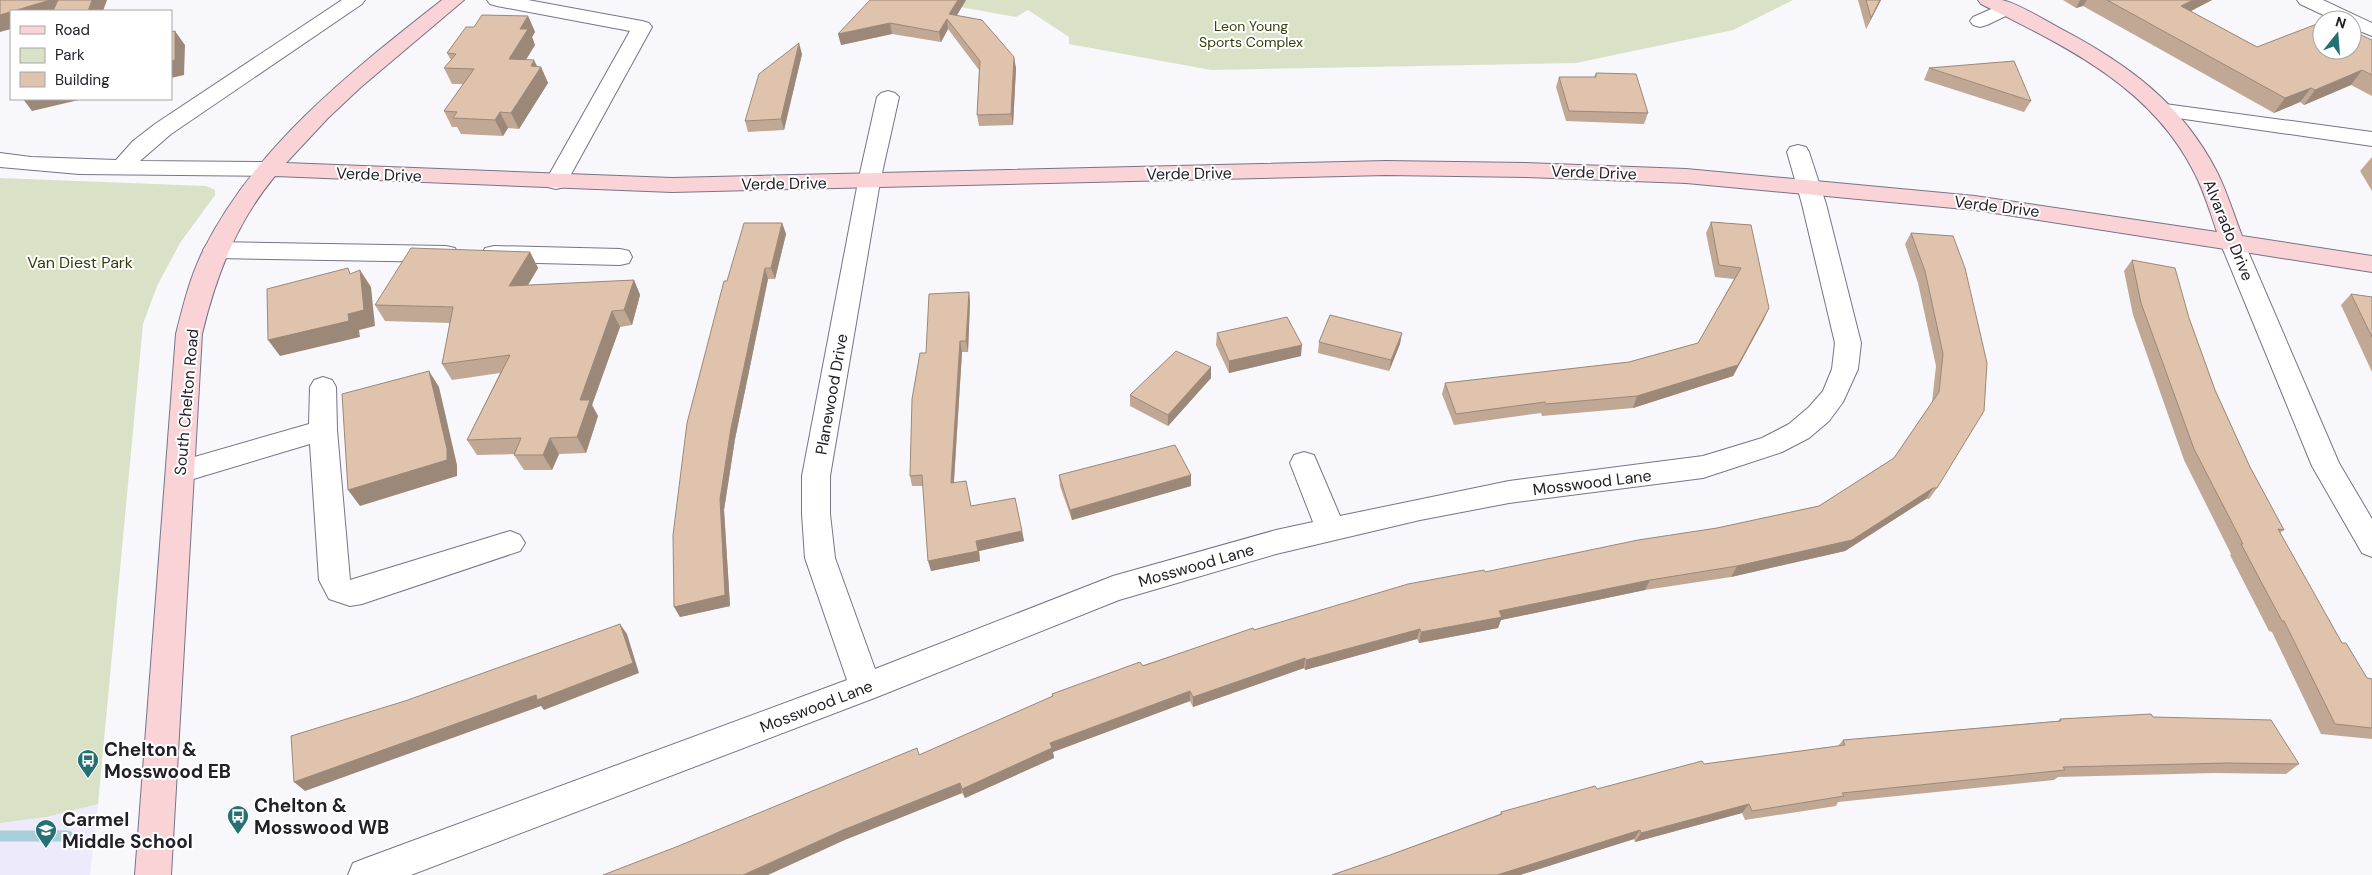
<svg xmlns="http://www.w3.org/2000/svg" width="2372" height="875" viewBox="0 0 2372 875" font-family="'DM Sans',sans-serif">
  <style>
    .built { fill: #eceafb }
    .green { fill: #d9e1c7 }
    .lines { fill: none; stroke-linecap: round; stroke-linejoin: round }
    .stream { stroke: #a9cfdb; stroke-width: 11 }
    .street-casing { stroke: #777487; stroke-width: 2 }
    .secondary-casing { stroke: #777487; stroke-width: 2 }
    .street { fill: #fff; fill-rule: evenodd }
    .secondary { fill: #fad3d7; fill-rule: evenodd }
    .wall { fill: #c0a895 }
    .shaded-wall { fill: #9c8879 }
    .building { fill: #dfc3ad; stroke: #9c8879 }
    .labels { text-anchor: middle; stroke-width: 4; stroke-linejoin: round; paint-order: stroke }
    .far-park-label { font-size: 14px; fill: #323d08; stroke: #fff }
    .street-label { font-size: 16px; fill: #222028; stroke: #fff }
    .park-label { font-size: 16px; fill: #323d08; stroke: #fff }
    .near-poi-label { font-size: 19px; font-weight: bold; fill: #222028; stroke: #fff; text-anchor: start }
  </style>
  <rect width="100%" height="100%" fill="#f8f7fb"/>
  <path class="built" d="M 98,804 L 90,875 L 0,875 L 0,823 L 46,817 Z"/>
  <g class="green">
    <path d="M 921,0 L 1793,0 L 1733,30 L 1576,63 L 1211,70 L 1069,44 L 1069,37 L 1028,10 L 1016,17 Z"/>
    <path d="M 0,178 L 206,186 L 215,190 L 215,195 L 180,243 L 157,286 L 143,324 L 98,804 L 46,817 L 0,823 Z"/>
  </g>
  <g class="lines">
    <path class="stream" d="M 0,836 L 68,836"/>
    <g class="street-casing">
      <g id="street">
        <path d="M 342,0 L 365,0 L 362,4 L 171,134 L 140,161 L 269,162 L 277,164 L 280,169 L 277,174 L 269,176 L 79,174 L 0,167 L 0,153 L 31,157 L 116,160 L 133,141 L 155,124 Z"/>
        <path d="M 487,0 L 528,0 L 642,21 L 649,23 L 652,27 L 564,187 L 556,189 L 548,187 L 545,182 L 630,31 L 497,6 L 490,4 Z"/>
        <path d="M 2297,0 L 2323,0 L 2372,23 L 2372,36 L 2352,28 L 2352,20 L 2334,20 L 2300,4 Z"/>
        <path d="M 2005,3 L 2012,5 L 2015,9 L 2012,13 L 1987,25 L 1980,27 L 1973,25 L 1970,21 L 1973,17 Z"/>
        <path d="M 888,91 L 895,93 L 899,97 L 880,182 L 830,476 L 830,514 L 835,558 L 875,669 L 1113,576 L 1276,530 L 1313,522 L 1290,463 L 1294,455 L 1304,452 L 1314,455 L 1340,516 L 1509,481 L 1703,456 L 1762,438 L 1789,424 L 1809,407 L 1823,391 L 1832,369 L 1835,343 L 1802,204 L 1787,152 L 1790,147 L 1798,145 L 1806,147 L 1809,152 L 1826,204 L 1861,343 L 1858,369 L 1843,402 L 1829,421 L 1809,438 L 1782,452 L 1703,478 L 1509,503 L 1420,520 L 1276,554 L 1119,600 L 877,697 L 411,875 L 348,875 L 353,863 L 366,858 L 847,680 L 805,558 L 802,514 L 802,476 L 858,182 L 877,97 L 881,93 Z"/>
        <path d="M 2165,104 L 2372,132 L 2372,146 L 2157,115 L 2154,110 L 2157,105 Z"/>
        <path d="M 2232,234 L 2240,236 L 2244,242 L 2339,463 L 2372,519 L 2372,557 L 2362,553 L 2312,466 L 2220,242 L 2224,236 Z"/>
        <path d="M 215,242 L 446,246 L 455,248 L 458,254 L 455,260 L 446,262 L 215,258 L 207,256 L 203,250 L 207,244 Z"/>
        <path d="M 494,246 L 620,249 L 629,251 L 632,257 L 629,263 L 620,265 L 494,262 L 485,260 L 482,254 L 485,248 Z"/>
        <path d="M 323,377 L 332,380 L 336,387 L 337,430 L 350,580 L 510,531 L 520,535 L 525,543 L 520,551 L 362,604 L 350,606 L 329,599 L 319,580 L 310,444 L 180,483 L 170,480 L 166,472 L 170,464 L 309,424 L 310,387 L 314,380 Z"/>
      </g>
    </g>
    <g class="secondary-casing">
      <path id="secondary" d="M 442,0 L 464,0 L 361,87 L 328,118 L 286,163 L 672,178 L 1386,161 L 1526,163 L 1686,169 L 1975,196 L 2217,232 C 2210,212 2204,191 2194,172 C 2150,85 2064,46 1981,4 L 1978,0 C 1986,0 1994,0 2001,0 C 2014,1 2050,23 2063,30 C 2129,65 2182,104 2217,172 C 2227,192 2234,215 2242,236 L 2372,256 L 2372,272 L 1975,210 L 1686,183 L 1526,177 L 1386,175 L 672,192 L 275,176 C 236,223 216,276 202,334 L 171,875 L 135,875 L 176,334 C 183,306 190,277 203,251 C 255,146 352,71 442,0 Z"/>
    </g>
    <use href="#street" class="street"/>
    <use href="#secondary" class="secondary"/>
  </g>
  <g class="wall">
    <path d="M 870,0 L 966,0 L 957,15 L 1016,68 L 1013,125 L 979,126 L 977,115 L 979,70 L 948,29 L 941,42 L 892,34 L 841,45 Z"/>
    <path d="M 1858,0 L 1881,0 L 1866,29 Z"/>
    <path d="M 2063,0 L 2212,0 L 2190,11 L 2257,47 L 2372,40 L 2372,96 L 2351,85 L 2304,105 L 2300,102 L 2274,113 L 2083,6 L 2076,8 Z"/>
    <path d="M 528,16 L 535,32 L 532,37 L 535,45 L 526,60 L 537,67 L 541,67 L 548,83 L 519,129 L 508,128 L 503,136 L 461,134 L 457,127 L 452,127 L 444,111 L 463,84 L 452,84 L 444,68 L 451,60 L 447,53 L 474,27 Z"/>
    <path d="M 802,54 L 784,130 L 748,132 L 745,121 Z"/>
    <path d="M 1929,68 L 2031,101 L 2024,112 L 1924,80 Z"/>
    <path d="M 1596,73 L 1648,113 L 1644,124 L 1566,121 L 1556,87 L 1559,77 L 1594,77 Z"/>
    <path d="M 2372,157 L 2372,191 L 2360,171 Z"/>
    <path d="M 1711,222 L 1751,225 L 1764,319 L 1733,376 L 1633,408 L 1542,416 L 1541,413 L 1454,425 L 1442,394 L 1445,383 L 1629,362 L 1698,343 L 1734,279 L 1715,277 L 1706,233 Z"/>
    <path d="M 782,223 L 786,234 L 775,279 L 768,279 L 735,439 L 724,510 L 730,606 L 680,617 L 727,281 Z"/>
    <path d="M 1911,233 L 1953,236 L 1937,488 L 1929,499 L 1926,499 L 1845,551 L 1731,577 L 1645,590 L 1501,620 L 1498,628 L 1419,643 L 1417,639 L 1305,670 L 1304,668 L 1193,707 L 1190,701 L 1053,752 L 1054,758 L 965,798 L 962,793 L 847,839 L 919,755 L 1053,697 L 1052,694 L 1254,630 L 1485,572 L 1717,528 L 1819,506 L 1894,458 L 1932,402 L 1936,366 L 1918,283 L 1905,244 Z"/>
    <path d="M 530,252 L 538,268 L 528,285 L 634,280 L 640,295 L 632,325 L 620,327 L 592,405 L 598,416 L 586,453 L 559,454 L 552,470 L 524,470 L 514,455 L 515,454 L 477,455 L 467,440 L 500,373 L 452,380 L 442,364 L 450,323 L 385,321 L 375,305 Z"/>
    <path d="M 2132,260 L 2189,318 L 2215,390 L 2250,467 L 2284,530 L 2280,533 L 2342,643 L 2367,678 L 2372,679 L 2372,739 L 2321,734 L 2272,632 L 2269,631 L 2230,555 L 2231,554 L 2184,460 L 2133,315 L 2124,271 Z"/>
    <path d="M 969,292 L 970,302 L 968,352 L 962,352 L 954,483 L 971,506 L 1022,531 L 1024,541 L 979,551 L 980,561 L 931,571 L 923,486 L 912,486 L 910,476 L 926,353 Z"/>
    <path d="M 2351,294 L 2372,297 L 2372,372 L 2341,305 Z"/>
    <path d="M 1217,333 L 1301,356 L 1229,373 L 1216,345 Z"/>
    <path d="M 1319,342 L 1400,344 L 1389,371 L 1318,353 Z"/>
    <path d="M 1211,378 L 1168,426 L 1130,406 L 1130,395 Z"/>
    <path d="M 1059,475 L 1191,475 L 1191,486 L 1072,520 L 1060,486 Z"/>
    <path d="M 2153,717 L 2299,764 L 2286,774 L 2214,773 L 2058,777 L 2054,780 L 1838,802 L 1836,806 L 1745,820 L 1742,813 L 1635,842 L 1634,839 L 1520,875 L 1332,875 L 1390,855 L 1500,814 L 1501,812 L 1597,789 L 1704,764 L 1838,746 L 1843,740 L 2058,721 L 2060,719 Z"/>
  </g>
  <g class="shaded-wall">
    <path d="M 50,0 L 61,0 L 69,11 L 12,11 Z"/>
    <path d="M 92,0 L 107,0 L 103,11 L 88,11 Z"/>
    <path d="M 958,0 L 966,0 L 951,25 L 949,14 Z"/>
    <path d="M 1880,0 L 1881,0 L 1866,29 L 1871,18 Z"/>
    <path d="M 2080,0 L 2087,0 L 2083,6 L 2076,8 Z"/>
    <path d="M 2193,0 L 2212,0 L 2172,21 L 2181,6 Z"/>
    <path d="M 11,11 L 11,29 L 0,32 L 0,15 Z"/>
    <path d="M 528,16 L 535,32 L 532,37 L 535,45 L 516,75 L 509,59 L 520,29 Z"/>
    <path d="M 947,19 L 948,29 L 941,42 L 939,32 Z"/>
    <path d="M 890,23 L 892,34 L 841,45 L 838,34 Z"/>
    <path d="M 175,31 L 185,45 L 184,75 L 171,78 L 171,61 Z"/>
    <path d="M 799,43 L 802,54 L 784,130 L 781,119 Z"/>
    <path d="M 1014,57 L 1016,68 L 1013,125 L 1011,114 Z"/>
    <path d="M 534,60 L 539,70 L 541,67 L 548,83 L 519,129 L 511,113 L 531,66 Z"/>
    <path d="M 2362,70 L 2351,85 L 2304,105 L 2315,90 Z"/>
    <path d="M 2311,88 L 2300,102 L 2274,113 L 2285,98 Z"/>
    <path d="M 23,99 L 83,99 L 32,111 Z"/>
    <path d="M 500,112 L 508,128 L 503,136 L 495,120 Z"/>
    <path d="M 782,223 L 786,234 L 775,279 L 771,268 Z"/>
    <path d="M 530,252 L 538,268 L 518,302 L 509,286 Z"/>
    <path d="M 765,268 L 768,279 L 735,439 L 724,510 L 730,606 L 680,617 L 674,607 L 720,499 L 731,428 Z"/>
    <path d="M 360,270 L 371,287 L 375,326 L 359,330 L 360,337 L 280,356 L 268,340 L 348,314 Z"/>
    <path d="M 634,280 L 640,295 L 632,325 L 624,310 Z"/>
    <path d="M 969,292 L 970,302 L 968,352 L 966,341 Z"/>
    <path d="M 1769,308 L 1764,319 L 1733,376 L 1633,408 L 1637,396 Z"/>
    <path d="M 612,311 L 620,327 L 592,405 L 598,416 L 586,453 L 577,437 L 580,400 Z"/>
    <path d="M 1402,333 L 1400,344 L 1389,371 L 1391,360 Z"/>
    <path d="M 960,341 L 962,352 L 953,493 L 951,483 Z"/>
    <path d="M 1302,345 L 1301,356 L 1229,373 L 1229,361 Z"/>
    <path d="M 1211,367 L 1211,378 L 1168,426 L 1168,415 Z"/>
    <path d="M 429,371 L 439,387 L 457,465 L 457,476 L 360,506 L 348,490 Z"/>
    <path d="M 550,438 L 559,454 L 552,470 L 543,455 Z"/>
    <path d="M 1191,475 L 1191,486 L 1072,520 L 1070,510 Z"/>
    <path d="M 1933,488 L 1926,499 L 1845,551 L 1731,577 L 1737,566 Z"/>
    <path d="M 1022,531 L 1024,541 L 979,551 L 980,561 L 931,571 L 928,561 L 976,541 Z"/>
    <path d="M 1650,580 L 1645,590 L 1501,620 L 1498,628 L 1419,643 L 1421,632 L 1499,611 Z"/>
    <path d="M 620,624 L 627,634 L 639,673 L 544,710 L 541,706 L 305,791 L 294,782 Z"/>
    <path d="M 1420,629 L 1417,639 L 1305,670 L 1306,660 Z"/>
    <path d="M 1305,658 L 1304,668 L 1193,707 L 1193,697 Z"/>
    <path d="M 1190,691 L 1190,701 L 1053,752 L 1054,758 L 965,798 L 962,789 L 1050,743 Z"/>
    <path d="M 960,783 L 962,793 L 847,839 L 768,875 L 743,875 L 843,830 Z"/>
    <path d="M 1749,804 L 1742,813 L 1635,842 L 1641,833 Z"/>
    <path d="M 1640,830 L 1634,839 L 1520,875 L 1497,875 Z"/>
  </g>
  <g class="building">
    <path d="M 0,0 L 50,0 L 0,15 Z"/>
    <path d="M 58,0 L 92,0 L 88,11 L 53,11 Z"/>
    <path d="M 870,0 L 958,0 L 949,14 L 982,20 L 1014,57 L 1011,114 L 977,115 L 980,61 L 947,19 L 939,32 L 890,23 L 838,34 Z"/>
    <path d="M 1866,0 L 1880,0 L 1871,18 Z"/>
    <path d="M 2107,0 L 2193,0 L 2181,6 L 2257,47 L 2322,22 L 2322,50 L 2352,50 L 2352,31 L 2372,40 L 2372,75 L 2362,70 L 2315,90 L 2311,88 L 2285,98 Z"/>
    <path d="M 482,15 L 528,16 L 520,29 L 528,29 L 509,59 L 534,60 L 531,66 L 541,67 L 511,113 L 500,112 L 495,120 L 453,118 L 457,112 L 444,111 L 474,69 L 444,68 L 456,54 L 447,53 L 466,27 L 474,27 Z"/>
    <path d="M 175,31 L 175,60 L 171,61 L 171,32 Z"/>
    <path d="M 799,43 L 781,119 L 745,121 L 759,74 Z"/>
    <path d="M 2014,61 L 2031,101 L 1929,68 Z"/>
    <path d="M 1596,73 L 1636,74 L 1648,113 L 1569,111 L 1559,77 L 1596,77 Z"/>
    <path d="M 1711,222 L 1751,225 L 1769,308 L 1738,365 L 1637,396 L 1546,404 L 1545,402 L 1456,414 L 1445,383 L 1629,362 L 1698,343 L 1741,268 L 1719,265 Z"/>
    <path d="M 744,223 L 782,223 L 771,268 L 765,268 L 731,428 L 720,499 L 725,595 L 674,607 L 673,535 L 687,423 L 724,281 L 727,281 Z"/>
    <path d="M 1911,233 L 1953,236 L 1965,268 L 1987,363 L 1984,411 L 1937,488 L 1933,488 L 1852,540 L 1737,566 L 1650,580 L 1499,611 L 1502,617 L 1421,632 L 1420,629 L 1306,660 L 1305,658 L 1193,697 L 1190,691 L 1050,743 L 1052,748 L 962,789 L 960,783 L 843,830 L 743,875 L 603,875 L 676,847 L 917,748 L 919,755 L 1053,696 L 1052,694 L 1140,662 L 1143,666 L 1253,628 L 1254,630 L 1408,584 L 1484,570 L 1485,572 L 1638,540 L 1717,528 L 1819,506 L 1894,458 L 1939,392 L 1943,354 L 1925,271 Z"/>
    <path d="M 411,248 L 530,252 L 509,286 L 634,280 L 624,310 L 612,311 L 580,400 L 590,400 L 577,437 L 550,438 L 543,455 L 514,455 L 521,438 L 467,440 L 510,355 L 442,364 L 453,307 L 375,305 Z"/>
    <path d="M 2132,260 L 2175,268 L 2189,318 L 2215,390 L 2250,467 L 2284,530 L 2278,529 L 2342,643 L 2346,643 L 2367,678 L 2372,679 L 2372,728 L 2335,724 L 2284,621 L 2282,621 L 2241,544 L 2243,544 L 2194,449 L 2141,303 Z"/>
    <path d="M 348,268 L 350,274 L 360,270 L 364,310 L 348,314 L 349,321 L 268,340 L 267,289 Z"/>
    <path d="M 969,292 L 966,341 L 960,341 L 951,483 L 966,481 L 971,506 L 1015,498 L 1022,531 L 976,541 L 978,551 L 928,561 L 922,475 L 910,476 L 912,399 L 920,353 L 926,353 L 929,294 Z"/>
    <path d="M 2351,294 L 2372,297 L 2372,337 Z"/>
    <path d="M 1330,315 L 1402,333 L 1391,360 L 1319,342 Z"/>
    <path d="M 1287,317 L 1302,345 L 1229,361 L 1217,333 Z"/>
    <path d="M 1176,351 L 1211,367 L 1168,415 L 1130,395 Z"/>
    <path d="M 429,371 L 447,449 L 447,460 L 348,490 L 342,394 Z"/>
    <path d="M 1175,445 L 1191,475 L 1070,510 L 1059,475 Z"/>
    <path d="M 620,624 L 633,663 L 537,700 L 536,695 L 294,782 L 291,736 L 405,701 Z"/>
    <path d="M 2151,714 L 2153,717 L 2271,720 L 2299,764 L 2226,763 L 2063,767 L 2065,770 L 1842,793 L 1844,796 L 1752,811 L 1749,804 L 1641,833 L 1640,830 L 1497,875 L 1332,875 L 1390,855 L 1502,814 L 1501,812 L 1595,786 L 1597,789 L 1702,761 L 1704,764 L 1845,745 L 1843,740 L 2061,721 L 2060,719 Z"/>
  </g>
  <defs>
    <g id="bus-pin" transform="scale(1.125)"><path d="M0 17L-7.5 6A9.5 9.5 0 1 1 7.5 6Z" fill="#257075" stroke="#fff"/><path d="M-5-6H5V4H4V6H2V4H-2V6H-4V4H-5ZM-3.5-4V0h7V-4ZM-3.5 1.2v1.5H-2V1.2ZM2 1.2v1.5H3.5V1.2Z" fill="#fff"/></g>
    <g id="school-pin" transform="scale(1.125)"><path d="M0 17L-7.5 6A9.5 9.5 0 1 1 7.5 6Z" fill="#257075" stroke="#fff"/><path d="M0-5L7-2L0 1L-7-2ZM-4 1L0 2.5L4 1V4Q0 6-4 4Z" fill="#fff"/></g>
  </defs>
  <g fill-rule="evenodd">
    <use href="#bus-pin" x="88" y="760"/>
    <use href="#bus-pin" x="238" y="816"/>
    <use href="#school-pin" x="46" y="830"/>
  </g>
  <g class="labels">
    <g class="far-park-label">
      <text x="1251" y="31">Leon Young<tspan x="1251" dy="16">Sports Complex</tspan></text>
    </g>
    <g class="street-label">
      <text transform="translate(1594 172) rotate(2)" y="6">Verde Drive</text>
      <text transform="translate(1189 173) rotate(-1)" y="6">Verde Drive</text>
      <text transform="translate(379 174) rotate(2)" y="6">Verde Drive</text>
      <text transform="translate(784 183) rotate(-1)" y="6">Verde Drive</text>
      <text transform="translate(1997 206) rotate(7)" y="6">Verde Drive</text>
      <text transform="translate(2229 230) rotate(68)" y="6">Alvarado Drive</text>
      <text transform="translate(831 394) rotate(-80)" y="6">Planewood Drive</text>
      <text transform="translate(186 402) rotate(-85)" y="6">South Chelton Road</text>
      <text transform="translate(1592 482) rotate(-7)" y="6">Mosswood Lane</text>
      <text transform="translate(1196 565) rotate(-16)" y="6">Mosswood Lane</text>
      <text transform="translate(816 706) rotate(-21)" y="6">Mosswood Lane</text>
    </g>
    <g class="park-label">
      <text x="80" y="268">Van Diest Park</text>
    </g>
    <g class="near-poi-label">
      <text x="104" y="756">Chelton &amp;<tspan x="104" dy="22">Mosswood EB</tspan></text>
      <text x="254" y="812">Chelton &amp;<tspan x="254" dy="22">Mosswood WB</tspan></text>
      <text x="62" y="826">Carmel<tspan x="62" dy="22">Middle School</tspan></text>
    </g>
  </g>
  <rect x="10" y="10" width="162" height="90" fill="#ffffff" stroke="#a7a6a9"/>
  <rect x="20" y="26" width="25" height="8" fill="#fad3d7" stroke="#a7a6a9"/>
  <text x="55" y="35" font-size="15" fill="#222028">Road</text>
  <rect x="20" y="48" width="25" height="15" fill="#d9e1c7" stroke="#a7a6a9"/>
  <text x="55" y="60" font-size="15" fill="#222028">Park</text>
  <rect x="20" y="72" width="25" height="15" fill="#dfc3ad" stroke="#a7a6a9"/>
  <text x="55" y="85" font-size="15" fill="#222028">Building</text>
  <g transform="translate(2337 35) rotate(17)"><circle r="24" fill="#ffffff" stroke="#a7a6a9"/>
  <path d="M0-4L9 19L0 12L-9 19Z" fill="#257075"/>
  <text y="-8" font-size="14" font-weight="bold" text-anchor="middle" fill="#222028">N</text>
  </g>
</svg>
